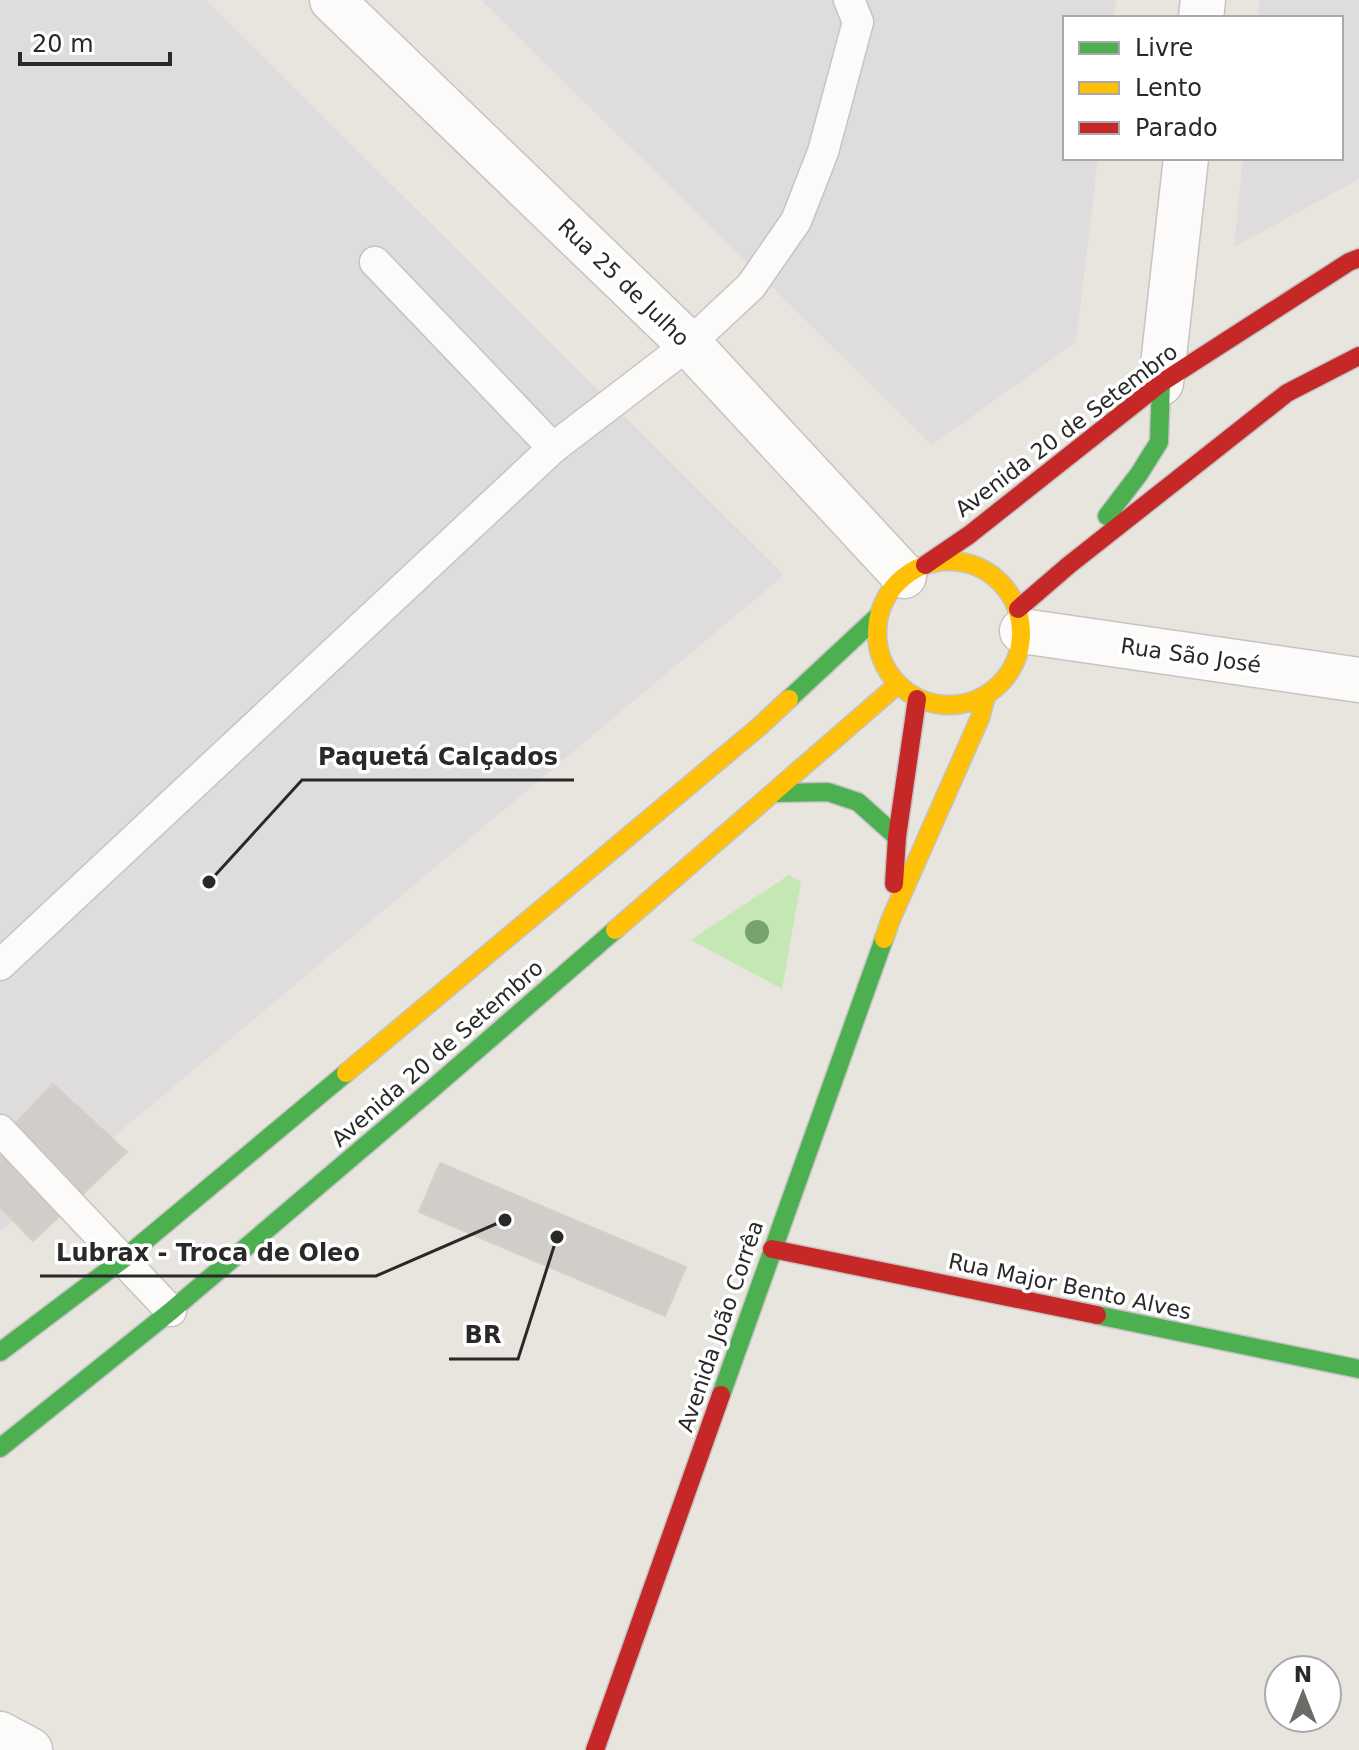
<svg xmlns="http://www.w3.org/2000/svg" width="1359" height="1750" viewBox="0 0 1359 1750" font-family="'DejaVu Sans',sans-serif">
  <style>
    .industrial { fill: #dedcdd }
    .green { fill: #c4e7b4 }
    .building { fill: #d1cec9; stroke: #d3d0ca; stroke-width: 2 }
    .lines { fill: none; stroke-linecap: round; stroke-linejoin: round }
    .lane-casing { stroke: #c5c4c4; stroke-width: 33 }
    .street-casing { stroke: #c5c4c4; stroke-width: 47 }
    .fast-casing { stroke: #c5c4c4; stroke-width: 21 }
    .slow-casing { stroke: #c5c4c4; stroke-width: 21 }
    .jam-casing { stroke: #c5c4c4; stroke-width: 21 }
    .lane { stroke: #fcfbfa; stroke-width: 30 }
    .street { stroke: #fcfbfa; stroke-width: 44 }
    .fast { stroke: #4caf50; stroke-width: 18 }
    .slow { stroke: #ffc107; stroke-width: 18 }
    .jam { stroke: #c62828; stroke-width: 18 }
    .tree { fill: #78a26e }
    .labels { text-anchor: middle; stroke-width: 7; stroke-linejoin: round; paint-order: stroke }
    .street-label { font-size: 22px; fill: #292929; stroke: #fff }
    .leader { fill: none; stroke: #292929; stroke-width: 3 }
    .callout-dot { fill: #292929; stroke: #fff; stroke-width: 3 }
    .callout-label { font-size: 24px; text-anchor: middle; font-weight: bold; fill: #292929; stroke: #fff; stroke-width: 7; stroke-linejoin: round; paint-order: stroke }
  </style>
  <rect width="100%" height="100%" fill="#e8e5de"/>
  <g class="industrial">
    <path d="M 0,0 L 206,0 L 784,575 L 0,1232 Z"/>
    <path d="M 481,0 L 1116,0 L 1114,18 L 1065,18 L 1065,158 L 1098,158 L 1076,342 L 932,445 Z"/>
    <path d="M 1260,0 L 1359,0 L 1359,179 L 1234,247 L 1243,158 L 1341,158 L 1341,18 L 1258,18 Z"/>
  </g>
  <path class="green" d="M 789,875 L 801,882 L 782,989 L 691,940 Z"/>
  <g class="building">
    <path d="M 53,1084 L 127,1152 L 33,1241 L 0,1207 L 0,1140 Z"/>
    <path d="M 440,1163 L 686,1267 L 665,1316 L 419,1212 Z"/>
  </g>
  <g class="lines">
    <g class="lane-casing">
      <g id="lane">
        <path d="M 553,448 L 689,344 L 751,286 L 796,221 L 823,152 L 858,22 L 849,0"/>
        <path d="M 0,965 L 553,448 L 375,262"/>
        <path d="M 0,1130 L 171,1311"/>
      </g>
    </g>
    <g class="street-casing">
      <g id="street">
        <path d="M 332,0 L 689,344 L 904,576"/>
        <path d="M 1201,18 L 1203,0"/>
        <path d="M 1161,383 L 1186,158"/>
        <path d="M 1022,631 L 1359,680"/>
        <path d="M 0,1734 L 30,1750"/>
      </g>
    </g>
    <g class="fast-casing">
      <g id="fast">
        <path d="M 1107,516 L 1139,474 L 1159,442 L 1161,383"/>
        <path d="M 789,699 L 877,617"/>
        <path d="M 774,793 L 828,792 L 858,802 L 897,837"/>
        <path d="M 1097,1315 L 1359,1369"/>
        <path d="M 0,1352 L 122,1260 L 346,1073"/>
        <path d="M 721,1395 L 884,939"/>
        <path d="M 0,1448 L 171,1311 L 432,1089 L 615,930"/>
      </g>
    </g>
    <g class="slow-casing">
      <g id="slow">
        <circle cx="949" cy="633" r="72"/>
        <path d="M 615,930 L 897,685"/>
        <path d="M 884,939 L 891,919 L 980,718 L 986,696"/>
        <path d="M 346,1073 L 760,726 L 789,699"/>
      </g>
    </g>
    <g class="jam-casing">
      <g id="jam">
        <path d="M 925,565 L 969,535 L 1161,383 L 1349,262 L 1359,258"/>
        <path d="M 1018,609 L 1069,565 L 1287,393 L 1359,356"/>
        <path d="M 894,884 L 897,837 L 917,699"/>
        <path d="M 772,1249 L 1097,1315"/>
        <path d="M 595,1750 L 721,1395"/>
      </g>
    </g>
    <use href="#lane" class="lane"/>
    <use href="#street" class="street"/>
    <use href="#fast" class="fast"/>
    <use href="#slow" class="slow"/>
    <use href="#jam" class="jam"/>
  </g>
  <circle class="tree" cx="757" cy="932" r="12"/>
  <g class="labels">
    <g class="street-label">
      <text transform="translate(624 282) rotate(44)" y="8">Rua 25 de Julho</text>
      <text transform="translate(1066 430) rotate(-37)" y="8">Avenida 20 de Setembro</text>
      <text transform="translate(1191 655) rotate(8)" y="8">Rua São José</text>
      <text transform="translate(437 1053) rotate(-41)" y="8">Avenida 20 de Setembro</text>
      <text transform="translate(1070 1286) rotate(12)" y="8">Rua Major Bento Alves</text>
      <text transform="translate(720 1326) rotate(-71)" y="8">Avenida João Corrêa</text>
    </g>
  </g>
  <path class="leader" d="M209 882L302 780H574M505 1220L376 1276H40M557 1237L518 1359H449"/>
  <g class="callout-dot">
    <circle cx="209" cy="882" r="8"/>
    <circle cx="505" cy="1220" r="8"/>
    <circle cx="557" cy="1237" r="8"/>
  </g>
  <g class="callout-label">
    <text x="438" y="765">Paquetá Calçados</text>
    <text x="208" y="1261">Lubrax - Troca de Oleo</text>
    <text x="483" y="1343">BR</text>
  </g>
  <rect x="1063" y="16" width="280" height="144" fill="#ffffff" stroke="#a9a9a9" stroke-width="2"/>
  <rect x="1079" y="42" width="40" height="12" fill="#4caf50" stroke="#a9a9a9" stroke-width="2"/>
  <text x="1135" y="56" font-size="24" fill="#292929">Livre</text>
  <rect x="1079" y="82" width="40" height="12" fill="#ffc107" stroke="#a9a9a9" stroke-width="2"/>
  <text x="1135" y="96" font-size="24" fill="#292929">Lento</text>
  <rect x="1079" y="122" width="40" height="12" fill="#c62828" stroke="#a9a9a9" stroke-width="2"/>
  <text x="1135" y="136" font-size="24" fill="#292929">Parado</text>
  <g transform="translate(1303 1694)"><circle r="38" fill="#ffffff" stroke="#a9a9a9" stroke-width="2"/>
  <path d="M0-6L14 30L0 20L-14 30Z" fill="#6c6b68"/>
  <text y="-12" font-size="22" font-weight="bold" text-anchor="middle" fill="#292929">N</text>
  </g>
  <path d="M20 52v12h150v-12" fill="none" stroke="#292929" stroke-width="4"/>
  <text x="32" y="52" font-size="24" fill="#292929" stroke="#ffffff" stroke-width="6" paint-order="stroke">20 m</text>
</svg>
